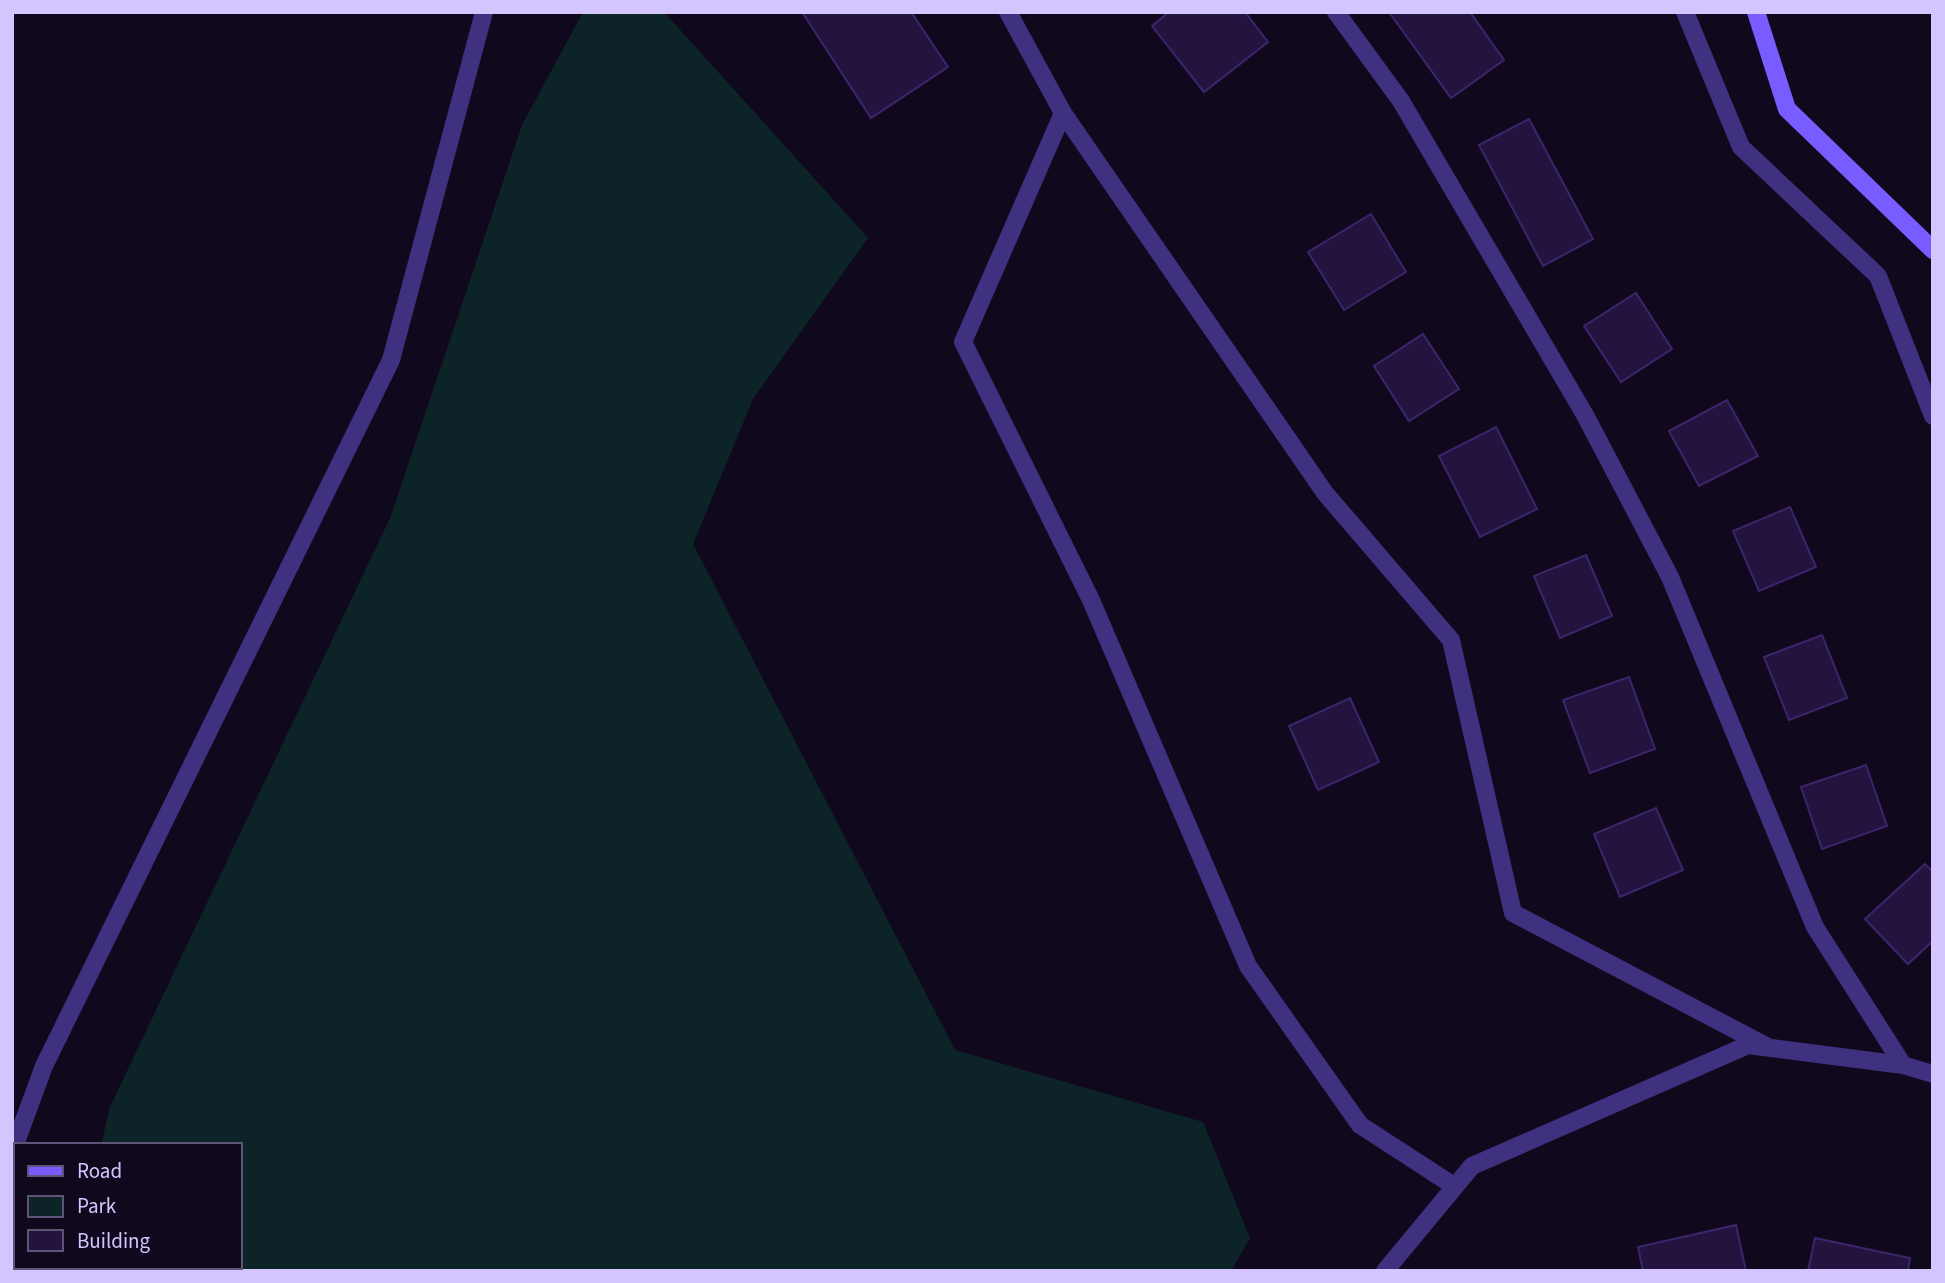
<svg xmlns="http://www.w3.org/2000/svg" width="1945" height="1283" viewBox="0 0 1945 1283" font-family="'Source Sans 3',sans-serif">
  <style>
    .green { fill: #0c2427 }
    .building { fill: #23143f; stroke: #3d246d; stroke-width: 2 }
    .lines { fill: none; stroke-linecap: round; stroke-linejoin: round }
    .street { stroke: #3f3080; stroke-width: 18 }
    .secondary { stroke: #795cff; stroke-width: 18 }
  </style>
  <rect width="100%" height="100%" fill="#10091d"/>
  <path class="green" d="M 583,12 L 664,12 L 868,238 L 753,399 L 693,544 L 955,1050 L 1203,1122 L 1250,1238 L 1231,1271 L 70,1271 L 71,1267 L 240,1267 L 240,1145 L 101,1145 L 110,1107 L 391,516 L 522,125 Z"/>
  <g class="building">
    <path d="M 802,12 L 911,12 L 948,67 L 871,118 Z"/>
    <path d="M 1169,12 L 1245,12 L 1268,42 L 1204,92 L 1152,26 Z"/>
    <path d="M 1389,12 L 1470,12 L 1504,60 L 1451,98 Z"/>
    <path d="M 1529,119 L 1593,239 L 1543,266 L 1479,145 Z"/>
    <path d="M 1371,214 L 1406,272 L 1344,310 L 1308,252 Z"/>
    <path d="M 1636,293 L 1672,349 L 1621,382 L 1584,326 Z"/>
    <path d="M 1423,334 L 1459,389 L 1409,421 L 1374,366 Z"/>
    <path d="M 1727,400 L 1758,456 L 1699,486 L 1669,431 Z"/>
    <path d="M 1496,427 L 1537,509 L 1480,537 L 1439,456 Z"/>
    <path d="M 1790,507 L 1816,567 L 1759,591 L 1733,531 Z"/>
    <path d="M 1586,555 L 1612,616 L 1560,638 L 1534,576 Z"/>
    <path d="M 1822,635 L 1847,698 L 1789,720 L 1764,657 Z"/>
    <path d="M 1629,677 L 1655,749 L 1590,773 L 1563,700 Z"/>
    <path d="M 1350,698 L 1379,762 L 1318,790 L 1289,726 Z"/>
    <path d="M 1866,765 L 1887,826 L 1822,849 L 1801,787 Z"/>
    <path d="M 1656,808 L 1683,870 L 1620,897 L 1594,834 Z"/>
    <path d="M 1925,864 L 1933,872 L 1933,941 L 1908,964 L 1865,919 Z"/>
    <path d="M 1736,1225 L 1746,1271 L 1643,1271 L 1638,1247 Z"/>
    <path d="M 1815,1238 L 1910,1258 L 1908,1271 L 1808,1271 Z"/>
  </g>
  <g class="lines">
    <g class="street">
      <path d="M 1008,12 L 1063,113 L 1325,493 L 1451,640 L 1513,913 L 1766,1046"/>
      <path d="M 1336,12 L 1401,101 L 1585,415 L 1670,577 L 1815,927 L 1903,1065"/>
      <path d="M 1685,12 L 1741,147 L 1878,276 L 1933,416"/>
      <path d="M 1063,113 L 963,342 L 1091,600 L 1248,966 L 1360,1125 L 1454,1186"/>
      <path d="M 12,1153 L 44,1066 L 391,360 L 484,12"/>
      <path d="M 1385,1271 L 1472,1166 L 1748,1045 L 1903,1065 L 1933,1074"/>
    </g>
    <path class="secondary" d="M 1756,12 L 1787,109 L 1933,250"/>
  </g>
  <rect width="1945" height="1283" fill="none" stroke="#d4c5ff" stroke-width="28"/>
  <rect x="14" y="1143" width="228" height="126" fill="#10091d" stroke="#5e5477" stroke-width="2"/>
  <rect x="28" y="1166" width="35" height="10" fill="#795cff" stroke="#5e5477" stroke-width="2"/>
  <text x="77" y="1178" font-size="21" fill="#d4c5ff">Road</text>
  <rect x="28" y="1196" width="35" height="21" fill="#0c2427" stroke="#5e5477" stroke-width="2"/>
  <text x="77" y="1213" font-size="21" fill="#d4c5ff">Park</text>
  <rect x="28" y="1230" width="35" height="21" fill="#23143f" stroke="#5e5477" stroke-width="2"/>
  <text x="77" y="1248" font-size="21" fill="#d4c5ff">Building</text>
</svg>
